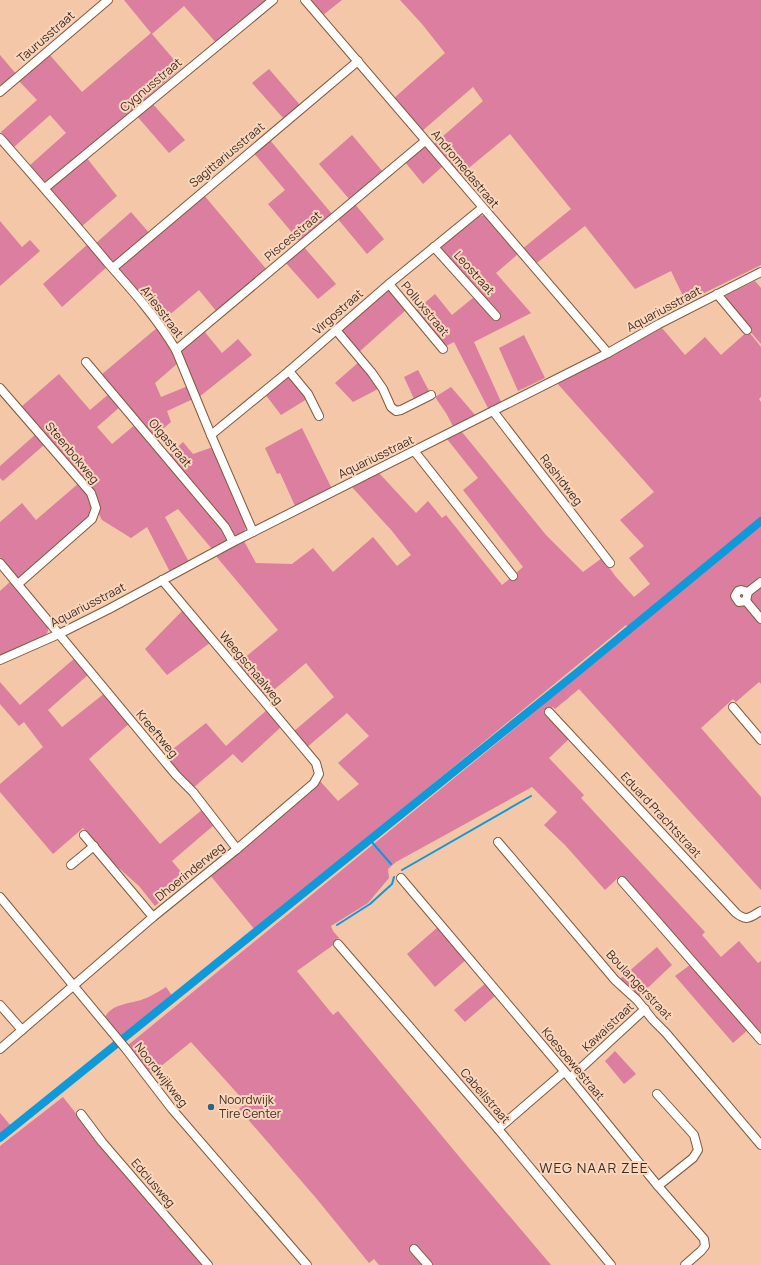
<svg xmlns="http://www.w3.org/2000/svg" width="761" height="1265" viewBox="0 0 761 1265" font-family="Manrope,sans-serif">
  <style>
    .green { fill: #db7e9f }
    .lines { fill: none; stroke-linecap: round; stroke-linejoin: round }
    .stream { stroke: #0e99da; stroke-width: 2 }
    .canal { stroke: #0e99da; stroke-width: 8 }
    .street-casing { stroke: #805a3d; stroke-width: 10 }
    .street { stroke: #fff; stroke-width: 8 }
    .poi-dot { fill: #316280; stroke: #fad6bd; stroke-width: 1.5 }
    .labels { text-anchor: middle; stroke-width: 4; stroke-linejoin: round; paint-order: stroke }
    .street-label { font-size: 12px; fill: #3f2e22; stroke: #fad6bd }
    .poi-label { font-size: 12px; fill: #3f2e22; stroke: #fad6bd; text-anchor: start }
    .quarter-label { font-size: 14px; letter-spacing: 1px; fill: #3f2e22; stroke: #fad6bd }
  </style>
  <rect width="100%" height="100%" fill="#f3c7a7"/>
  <g class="green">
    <path d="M 124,0 L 269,0 L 218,45 L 184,6 L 152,34 L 181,68 L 51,181 L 47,183 L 44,183 L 29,166 L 66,133 L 50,115 L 14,147 L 1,132 L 37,100 L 19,81 L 49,54 L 82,92 L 151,33 Z"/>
    <path d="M 310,0 L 342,0 L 323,15 Z"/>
    <path d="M 400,0 L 761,0 L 761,265 L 686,302 L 671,271 L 635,289 L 585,226 L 534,265 L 521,250 L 571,209 L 510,134 L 459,176 L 433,145 L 483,101 L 473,87 L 421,132 L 393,99 L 445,53 L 422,24 Z"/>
    <path d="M 0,55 L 17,75 L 3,88 L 0,84 Z"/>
    <path d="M 269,69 L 300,105 L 284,119 L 252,83 Z"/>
    <path d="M 151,102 L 185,140 L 169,153 L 136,115 Z"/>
    <path d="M 352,135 L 383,172 L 350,200 L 319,164 Z"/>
    <path d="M 269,139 L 332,214 L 300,242 L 268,204 L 285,190 L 253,152 Z"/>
    <path d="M 423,147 L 428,148 L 443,166 L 423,184 L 405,162 Z"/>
    <path d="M 86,157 L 117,196 L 81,227 L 51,190 L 50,188 Z"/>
    <path d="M 203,194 L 267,270 L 217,312 L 199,290 L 161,322 L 119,271 L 119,266 Z"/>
    <path d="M 354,203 L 384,239 L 367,254 L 337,218 Z"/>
    <path d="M 131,212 L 150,234 L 114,262 L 111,262 L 95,244 Z"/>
    <path d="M 479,215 L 485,216 L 518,254 L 496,273 L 531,313 L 474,342 L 502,404 L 489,410 L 454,342 L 444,347 L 414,312 L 435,294 L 452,315 L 474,297 L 493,319 L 498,315 L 439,249 L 441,245 Z"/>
    <path d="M 0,221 L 22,247 L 30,240 L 40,251 L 0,286 Z"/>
    <path d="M 88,244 L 108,266 L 62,307 L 43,284 Z"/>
    <path d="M 303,246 L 336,284 L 318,299 L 285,262 Z"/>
    <path d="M 755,281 L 761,288 L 761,344 L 749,330 L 751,328 L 726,298 L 726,295 Z"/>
    <path d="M 389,288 L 407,309 L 358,353 L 340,334 L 342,327 Z"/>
    <path d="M 158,327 L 169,343 L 178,363 L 155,383 L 161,397 L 188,386 L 193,399 L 167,411 L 171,422 L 152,438 L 101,375 Z"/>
    <path d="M 662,328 L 685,355 L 705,337 L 721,355 L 748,331 L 761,347 L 761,397 L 759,399 L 761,402 L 761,684 L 759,682 L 736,702 L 733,699 L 701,728 L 761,797 L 761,890 L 579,689 L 555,709 L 553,707 L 546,713 L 570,738 L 549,758 L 584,795 L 581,798 L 705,932 L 702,935 L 721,957 L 739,941 L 758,963 L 761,961 L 761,1034 L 620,876 L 605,890 L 565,845 L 544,825 L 557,812 L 532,787 L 396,862 L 388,869 L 389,878 L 368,903 L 331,926 L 333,931 L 339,938 L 335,942 L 336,943 L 297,971 L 333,1015 L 338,1011 L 467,1166 L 551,1265 L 379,1265 L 374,1259 L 369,1263 L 316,1198 L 239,1109 L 246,1103 L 191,1042 L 150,1075 L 127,1046 L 519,725 L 631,631 L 626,625 L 255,930 L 210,875 L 320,781 L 338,801 L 359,784 L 338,763 L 369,736 L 347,713 L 306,748 L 293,732 L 334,697 L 306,663 L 264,698 L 236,665 L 278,630 L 215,555 L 244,541 L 256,563 L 292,564 L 313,548 L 333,572 L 373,537 L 397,566 L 411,555 L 392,531 L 351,486 L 379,473 L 416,513 L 428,501 L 442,518 L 446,515 L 502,585 L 512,577 L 514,580 L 517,577 L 514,575 L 523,567 L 463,490 L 478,478 L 447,439 L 462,432 L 546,535 L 583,572 L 602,558 L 616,577 L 634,597 L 650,584 L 629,558 L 644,546 L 620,520 L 654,492 L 557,383 Z"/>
    <path d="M 204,331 L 222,353 L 238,339 L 252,355 L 199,397 L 181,352 L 182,349 Z"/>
    <path d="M 524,335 L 545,378 L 518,391 L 499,348 Z"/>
    <path d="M 360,361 L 380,388 L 353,402 L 335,383 Z"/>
    <path d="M 418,370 L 430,393 L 415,401 L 404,377 Z"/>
    <path d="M 59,374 L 90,410 L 110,393 L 121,406 L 97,427 L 112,444 L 136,424 L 222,528 L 229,541 L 212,549 L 178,509 L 165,517 L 189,562 L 170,572 L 147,527 L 131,538 L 102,520 L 99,514 L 98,505 L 21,407 Z"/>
    <path d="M 290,375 L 307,399 L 281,415 L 265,394 Z"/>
    <path d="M 451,387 L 476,416 L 454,428 L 446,413 L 435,397 Z"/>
    <path d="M 302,428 L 332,489 L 296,508 L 280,473 L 277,474 L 265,448 Z"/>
    <path d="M 36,434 L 44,445 L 3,481 L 0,478 L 0,466 Z"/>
    <path d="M 183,442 L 193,454 L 213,447 L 247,526 L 243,533 L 234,538 L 168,456 Z"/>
    <path d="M 79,483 L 89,495 L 93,507 L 89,518 L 20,578 L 16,578 L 0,557 L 0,522 L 22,503 L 36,520 Z"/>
    <path d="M 11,581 L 46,623 C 49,629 49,633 43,637 L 0,656 L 0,591 Z"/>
    <path d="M 183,610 L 211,642 L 167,675 L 145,649 Z"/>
    <path d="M 75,658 L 89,674 L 48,710 L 62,727 L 105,693 L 130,723 L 89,759 L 160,844 L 202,810 L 214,825 L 172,861 L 187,879 L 155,906 L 139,886 L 112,862 L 83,828 L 53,854 L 0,792 L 0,784 L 43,747 L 24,722 L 19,726 L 0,704 L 0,682 L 20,705 Z"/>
    <path d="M 268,709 L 282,726 L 242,763 L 233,754 L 193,788 L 164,756 L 206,723 L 226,746 Z"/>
    <path d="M 438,927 L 467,959 L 435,987 L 407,954 Z"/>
    <path d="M 657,947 L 672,965 L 637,998 L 619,980 Z"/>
    <path d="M 690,965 L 749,1029 L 733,1043 L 675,976 Z"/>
    <path d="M 486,983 L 496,995 L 465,1022 L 454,1010 Z"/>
    <path d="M 166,987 L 173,997 L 121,1038 L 105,1017 C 112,1004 128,1004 141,1000 C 150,997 158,992 166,987 Z"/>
    <path d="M 615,1051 L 636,1074 L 624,1084 L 605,1061 Z"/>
    <path d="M 63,1097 L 100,1144 L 205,1265 L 0,1265 L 0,1146 Z"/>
    <path d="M 0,1113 L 11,1126 L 0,1135 Z"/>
  </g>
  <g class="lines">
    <g class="stream">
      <path d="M 370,840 L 391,864"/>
      <path d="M 402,870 L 531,796"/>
      <path d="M 337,925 L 370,904 L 392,884 L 394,877"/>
    </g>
    <path class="canal" d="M 0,1138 L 574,675 L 761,521"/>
    <g class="street-casing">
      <g id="street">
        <path d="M 305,0 L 608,353"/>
        <path d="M 0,92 L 108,0"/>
        <path d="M 0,138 C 36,179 72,220 107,262 C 132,290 157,318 176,350 L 211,435 L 253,532"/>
        <path d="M 45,188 L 273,0"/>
        <path d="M 434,247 L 496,316"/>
        <path d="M 113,268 L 358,61"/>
        <path d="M 389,284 L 443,349"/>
        <path d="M 717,294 L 747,330"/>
        <path d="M 336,330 L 372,373 L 383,389 L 391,407 L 396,411 L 401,410 L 431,395"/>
        <path d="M 176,350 L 425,141"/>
        <path d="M 86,362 L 225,527 L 233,542"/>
        <path d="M 289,371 L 308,394 L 319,416"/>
        <path d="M 0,388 L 91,493 L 96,508 L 92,519 L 18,584"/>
        <path d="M 493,411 L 610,563"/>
        <path d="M 211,435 L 289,371 L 389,284 L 482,208"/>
        <path d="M 415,452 L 513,576"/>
        <path d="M 0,563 L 176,775 L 193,792 L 237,849"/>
        <path d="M 761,582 L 748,592 L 746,601 L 761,619"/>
        <path d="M 746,601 L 739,602 L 735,596 L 738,591 L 741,590 L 748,592"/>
        <path d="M 0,660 L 59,634 L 109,609 L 233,542 L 608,353 L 659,324 L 761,272"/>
        <path d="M 733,707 L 761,740"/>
        <path d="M 549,712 L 736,913 C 747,922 750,917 761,911"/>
        <path d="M 84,835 L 153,917"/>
        <path d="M 498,842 L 615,980 L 637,1000 L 653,1020 L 666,1033 L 761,1145"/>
        <path d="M 71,865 L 94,846"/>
        <path d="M 401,878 L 570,1078 L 658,1186 L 704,1239 L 705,1246 L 701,1251 L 685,1265"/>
        <path d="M 622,881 L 761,1040"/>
        <path d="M 0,897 L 126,1049 L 172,1109 L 307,1265"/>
        <path d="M 338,944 L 498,1129 L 611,1265"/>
        <path d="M 0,1005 L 22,1030"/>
        <path d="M 0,1049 L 153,917 L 237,849 L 314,783 L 319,774 L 316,763 L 162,580"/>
        <path d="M 570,1078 L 645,1009"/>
        <path d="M 657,1094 L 694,1135 L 698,1150 L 693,1158 L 658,1186"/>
        <path d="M 81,1114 L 102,1142 L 208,1265"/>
        <path d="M 498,1129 L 564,1072"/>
        <path d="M 414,1249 L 428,1265"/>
      </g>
    </g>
    <use href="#street" class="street"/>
  </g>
  <circle class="poi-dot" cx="211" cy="1107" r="4"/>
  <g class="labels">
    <g class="street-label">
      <text transform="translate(46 37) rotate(-41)" y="4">Taurusstraat</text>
      <text transform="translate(151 85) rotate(-40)" y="4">Cygnusstraat</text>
      <text transform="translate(227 155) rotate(-40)" y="4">Sagittariusstraat</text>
      <text transform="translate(465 169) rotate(50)" y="4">Andromedastraat</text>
      <text transform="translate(293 236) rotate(-40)" y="4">Piscesstraat</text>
      <text transform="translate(474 273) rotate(48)" y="4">Leostraat</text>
      <text transform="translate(425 309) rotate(50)" y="4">Polluxstraat</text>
      <text transform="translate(664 309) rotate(-28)" y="4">Aquariusstraat</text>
      <text transform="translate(162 312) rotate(53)" y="4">Ariesstraat</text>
      <text transform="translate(338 312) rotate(-41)" y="4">Virgostraat</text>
      <text transform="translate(170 443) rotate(50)" y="4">Olgastraat</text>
      <text transform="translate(72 453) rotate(50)" y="4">Steenbokweg</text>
      <text transform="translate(376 457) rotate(-26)" y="4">Aquariusstraat</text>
      <text transform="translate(561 480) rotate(52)" y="4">Rashidweg</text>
      <text transform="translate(88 605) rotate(-27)" y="4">Aquariusstraat</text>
      <text transform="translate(251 668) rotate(50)" y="4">Weegschaalweg</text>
      <text transform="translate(157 734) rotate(50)" y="4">Kreeftweg</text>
      <text transform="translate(661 815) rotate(47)" y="4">Eduard Prachtstraat</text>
      <text transform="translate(190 872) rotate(-39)" y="4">Dhoerinderweg</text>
      <text transform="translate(639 985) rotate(47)" y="4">Boulangerstraat</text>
      <text transform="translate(608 1027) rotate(-43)" y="4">Kawaistraat</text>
      <text transform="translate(573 1064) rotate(50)" y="4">Koesoewestraat</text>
      <text transform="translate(161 1075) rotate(52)" y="4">Noordwijkweg</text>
      <text transform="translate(485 1096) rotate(49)" y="4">Cabellstraat</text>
      <text transform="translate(153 1183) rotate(49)" y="4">Edciusweg</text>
    </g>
    <g class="poi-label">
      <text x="219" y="1104">Noordwijk<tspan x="219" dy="14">Tire Center</tspan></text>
    </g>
    <g class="quarter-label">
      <text x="594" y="1173">WEG NAAR ZEE</text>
    </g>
  </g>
</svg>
